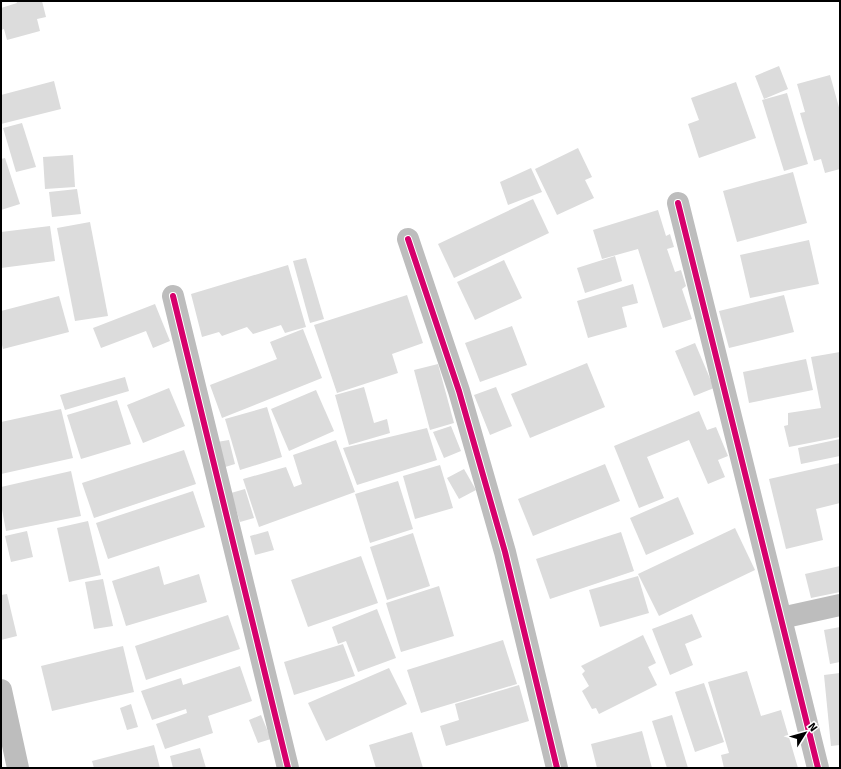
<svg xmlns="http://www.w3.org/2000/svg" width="841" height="769" viewBox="0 0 841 769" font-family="Signika,sans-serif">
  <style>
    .building { fill: #dcdcdc }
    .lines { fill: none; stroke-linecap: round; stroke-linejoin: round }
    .minor { stroke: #bdbdbd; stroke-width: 22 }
    .cycleway-casing { stroke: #fff; stroke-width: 8 }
    .cycleway { stroke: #d6006c; stroke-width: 6 }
  </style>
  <rect width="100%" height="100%" fill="#fff"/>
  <g class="building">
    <path d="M 16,1 L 42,1 L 46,17 L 37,19 L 40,31 L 7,40 L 4,29 L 1,30 L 1,8 L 17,3 Z"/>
    <path d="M 779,66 L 788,89 L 764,99 L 755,76 Z"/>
    <path d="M 830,75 L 840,111 L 840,169 L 825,173 L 821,159 L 814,161 L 800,113 L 805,112 L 797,84 Z"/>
    <path d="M 54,81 L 61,109 L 1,124 L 1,95 Z"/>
    <path d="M 736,82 L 756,138 L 699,158 L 688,124 L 699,120 L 691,98 Z"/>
    <path d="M 787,93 L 808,164 L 784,171 L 762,100 Z"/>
    <path d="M 22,123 L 36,167 L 16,172 L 3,128 Z"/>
    <path d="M 578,148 L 592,177 L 585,180 L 594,198 L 557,215 L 535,169 Z"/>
    <path d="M 73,155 L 75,187 L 45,189 L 43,157 Z"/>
    <path d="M 5,158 L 20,204 L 1,210 L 1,159 Z"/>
    <path d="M 531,168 L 542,192 L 508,205 L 500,182 Z"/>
    <path d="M 793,172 L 807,223 L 737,242 L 723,191 Z"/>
    <path d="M 77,189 L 81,214 L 52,217 L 49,192 Z"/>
    <path d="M 533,199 L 549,233 L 454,278 L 438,244 Z"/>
    <path d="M 658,210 L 666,236 L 670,234 L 674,247 L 667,249 L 675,272 L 681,270 L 686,286 L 682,289 L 692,319 L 663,328 L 638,249 L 602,259 L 593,230 Z"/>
    <path d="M 90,222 L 108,316 L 75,321 L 57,228 Z"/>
    <path d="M 50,226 L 55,261 L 1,268 L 1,232 Z"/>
    <path d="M 809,240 L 819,284 L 750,298 L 740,255 Z"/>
    <path d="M 615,256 L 622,281 L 585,293 L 577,268 Z"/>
    <path d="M 306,258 L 324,319 L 310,323 L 293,261 Z"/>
    <path d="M 504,260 L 522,298 L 475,320 L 457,282 Z"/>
    <path d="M 288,265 L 306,327 L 285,333 L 281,325 L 253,334 L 247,327 L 222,336 L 219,332 L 202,337 L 191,294 Z"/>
    <path d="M 633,284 L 638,303 L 622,307 L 627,327 L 588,338 L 577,301 Z"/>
    <path d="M 407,295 L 423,343 L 392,354 L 398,373 L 337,393 L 314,325 Z"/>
    <path d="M 784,295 L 794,332 L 729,348 L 719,311 Z"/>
    <path d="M 59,296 L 69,332 L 3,349 L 1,341 L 1,311 Z"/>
    <path d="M 155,304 L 170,341 L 153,348 L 146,331 L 101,348 L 93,328 Z"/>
    <path d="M 512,326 L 527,365 L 480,382 L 465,343 Z"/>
    <path d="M 303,329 L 322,378 L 222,418 L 210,385 L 277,359 L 270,342 Z"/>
    <path d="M 695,343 L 714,388 L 694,396 L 675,351 Z"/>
    <path d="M 840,352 L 840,437 L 789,447 L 784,426 L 788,425 L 788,413 L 821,408 L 811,357 Z"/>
    <path d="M 806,359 L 813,390 L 749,403 L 743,372 Z"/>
    <path d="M 587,363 L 605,407 L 530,438 L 511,394 Z"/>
    <path d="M 438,364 L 454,423 L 430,430 L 414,370 Z"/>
    <path d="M 125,377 L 129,391 L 65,410 L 60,395 Z"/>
    <path d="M 364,387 L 374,423 L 387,419 L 390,433 L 349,445 L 335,395 Z"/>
    <path d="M 496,387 L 512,426 L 490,435 L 474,395 Z"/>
    <path d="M 169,388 L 185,426 L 143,443 L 127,405 Z"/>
    <path d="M 316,390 L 334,431 L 289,451 L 271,409 Z"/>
    <path d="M 117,400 L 131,444 L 81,459 L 67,415 Z"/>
    <path d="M 267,407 L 282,457 L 240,470 L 225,419 Z"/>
    <path d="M 61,409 L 73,458 L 1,474 L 1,422 Z"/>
    <path d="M 699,411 L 707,430 L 716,427 L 728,456 L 718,460 L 725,477 L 708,484 L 689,440 L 647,457 L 664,498 L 639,508 L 614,446 Z"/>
    <path d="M 451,426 L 461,451 L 444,458 L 433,432 Z"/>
    <path d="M 427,428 L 437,460 L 357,485 L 343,448 Z"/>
    <path d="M 840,439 L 840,456 L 801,464 L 798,448 Z"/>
    <path d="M 229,440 L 235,464 L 222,468 L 217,442 Z"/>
    <path d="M 336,440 L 355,492 L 259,527 L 243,479 L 286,467 L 294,487 L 302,484 L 293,455 Z"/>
    <path d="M 184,450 L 196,484 L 94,518 L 82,483 Z"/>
    <path d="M 840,463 L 840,503 L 816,509 L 823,540 L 786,549 L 769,479 Z"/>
    <path d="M 605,464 L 620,501 L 533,536 L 518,499 Z"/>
    <path d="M 440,465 L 453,508 L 415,519 L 403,476 Z"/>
    <path d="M 464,469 L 476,490 L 459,499 L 447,478 Z"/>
    <path d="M 71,471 L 81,516 L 6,531 L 1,504 L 1,487 Z"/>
    <path d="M 398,481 L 413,529 L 370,543 L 355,494 Z"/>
    <path d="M 245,489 L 254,518 L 240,522 L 231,493 Z"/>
    <path d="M 193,491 L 205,527 L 108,559 L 96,523 Z"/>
    <path d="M 678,497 L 694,534 L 646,555 L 630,518 Z"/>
    <path d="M 88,521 L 101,575 L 69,582 L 57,528 Z"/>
    <path d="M 735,528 L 755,570 L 659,616 L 638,574 Z"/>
    <path d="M 27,531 L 33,557 L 11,562 L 5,536 Z"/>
    <path d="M 268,531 L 274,550 L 255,555 L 250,536 Z"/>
    <path d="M 621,532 L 634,571 L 550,599 L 536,559 Z"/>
    <path d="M 413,533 L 430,586 L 387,600 L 370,547 Z"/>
    <path d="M 361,556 L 378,603 L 308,627 L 291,580 Z"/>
    <path d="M 159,566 L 164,585 L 199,574 L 207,602 L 126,626 L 112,581 Z"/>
    <path d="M 840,566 L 840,592 L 811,598 L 805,574 Z"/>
    <path d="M 638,576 L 649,613 L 600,627 L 589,590 Z"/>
    <path d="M 103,579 L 113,626 L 94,629 L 85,582 Z"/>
    <path d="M 439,586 L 454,636 L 401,652 L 386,603 Z"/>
    <path d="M 7,594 L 17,636 L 1,640 L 1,595 Z"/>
    <path d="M 377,609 L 396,658 L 358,672 L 346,641 L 338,644 L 332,627 Z"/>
    <path d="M 692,614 L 702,637 L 685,644 L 693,665 L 670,675 L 652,629 Z"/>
    <path d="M 228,615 L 240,649 L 146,680 L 135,646 Z"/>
    <path d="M 840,627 L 840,662 L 830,664 L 824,630 Z"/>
    <path d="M 643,635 L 656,663 L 648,667 L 657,685 L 599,714 L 596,708 L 592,709 L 582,691 L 589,686 L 582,674 L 585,671 L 581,666 Z"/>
    <path d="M 503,640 L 517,684 L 421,713 L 407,670 Z"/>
    <path d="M 343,644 L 355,676 L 294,695 L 284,662 Z"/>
    <path d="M 123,646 L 134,692 L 52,711 L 41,666 Z"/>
    <path d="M 240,666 L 252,701 L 208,716 L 213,733 L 165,749 L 156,724 L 187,713 L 186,709 L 152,720 L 141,691 L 181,678 L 183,685 Z"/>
    <path d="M 389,668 L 407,704 L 326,741 L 308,703 Z"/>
    <path d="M 747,671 L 761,716 L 781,710 L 798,768 L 724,768 L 721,755 L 729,753 L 708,682 Z"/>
    <path d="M 840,673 L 840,745 L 831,746 L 824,675 Z"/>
    <path d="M 704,683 L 724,742 L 695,752 L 675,692 Z"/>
    <path d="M 519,685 L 529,721 L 446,746 L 440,726 L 459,720 L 455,704 Z"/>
    <path d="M 131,704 L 138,727 L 127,730 L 120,708 Z"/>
    <path d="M 261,715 L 271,739 L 258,743 L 249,720 Z"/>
    <path d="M 672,715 L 688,768 L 667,768 L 652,721 Z"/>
    <path d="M 642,731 L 652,768 L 597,768 L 591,744 Z"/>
    <path d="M 412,732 L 423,768 L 376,768 L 369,745 Z"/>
    <path d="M 154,745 L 160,768 L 94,768 L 92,761 Z"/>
    <path d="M 200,748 L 206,768 L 173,768 L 170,756 Z"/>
  </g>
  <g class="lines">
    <g class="minor">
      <path d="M 678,203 L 818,768"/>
      <path d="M 408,239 L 459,391 L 505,552 L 557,768"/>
      <path d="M 173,296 L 288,768"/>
      <path d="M 781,618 L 840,605"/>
      <path d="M 1,690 L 18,768"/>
    </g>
    <g class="cycleway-casing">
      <g id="cycleway">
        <path d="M 678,203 L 818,768"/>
        <path d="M 408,239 L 459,391 L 505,552 L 557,768"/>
        <path d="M 173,296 L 288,768"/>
      </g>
    </g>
    <use href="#cycleway" class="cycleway"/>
  </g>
  <rect width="841" height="769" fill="none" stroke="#000000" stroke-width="4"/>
  <g transform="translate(805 733) rotate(53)" stroke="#ffffff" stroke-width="3" paint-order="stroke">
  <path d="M0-3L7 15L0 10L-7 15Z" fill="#000000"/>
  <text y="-6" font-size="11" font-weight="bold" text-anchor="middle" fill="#000000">N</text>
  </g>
</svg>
